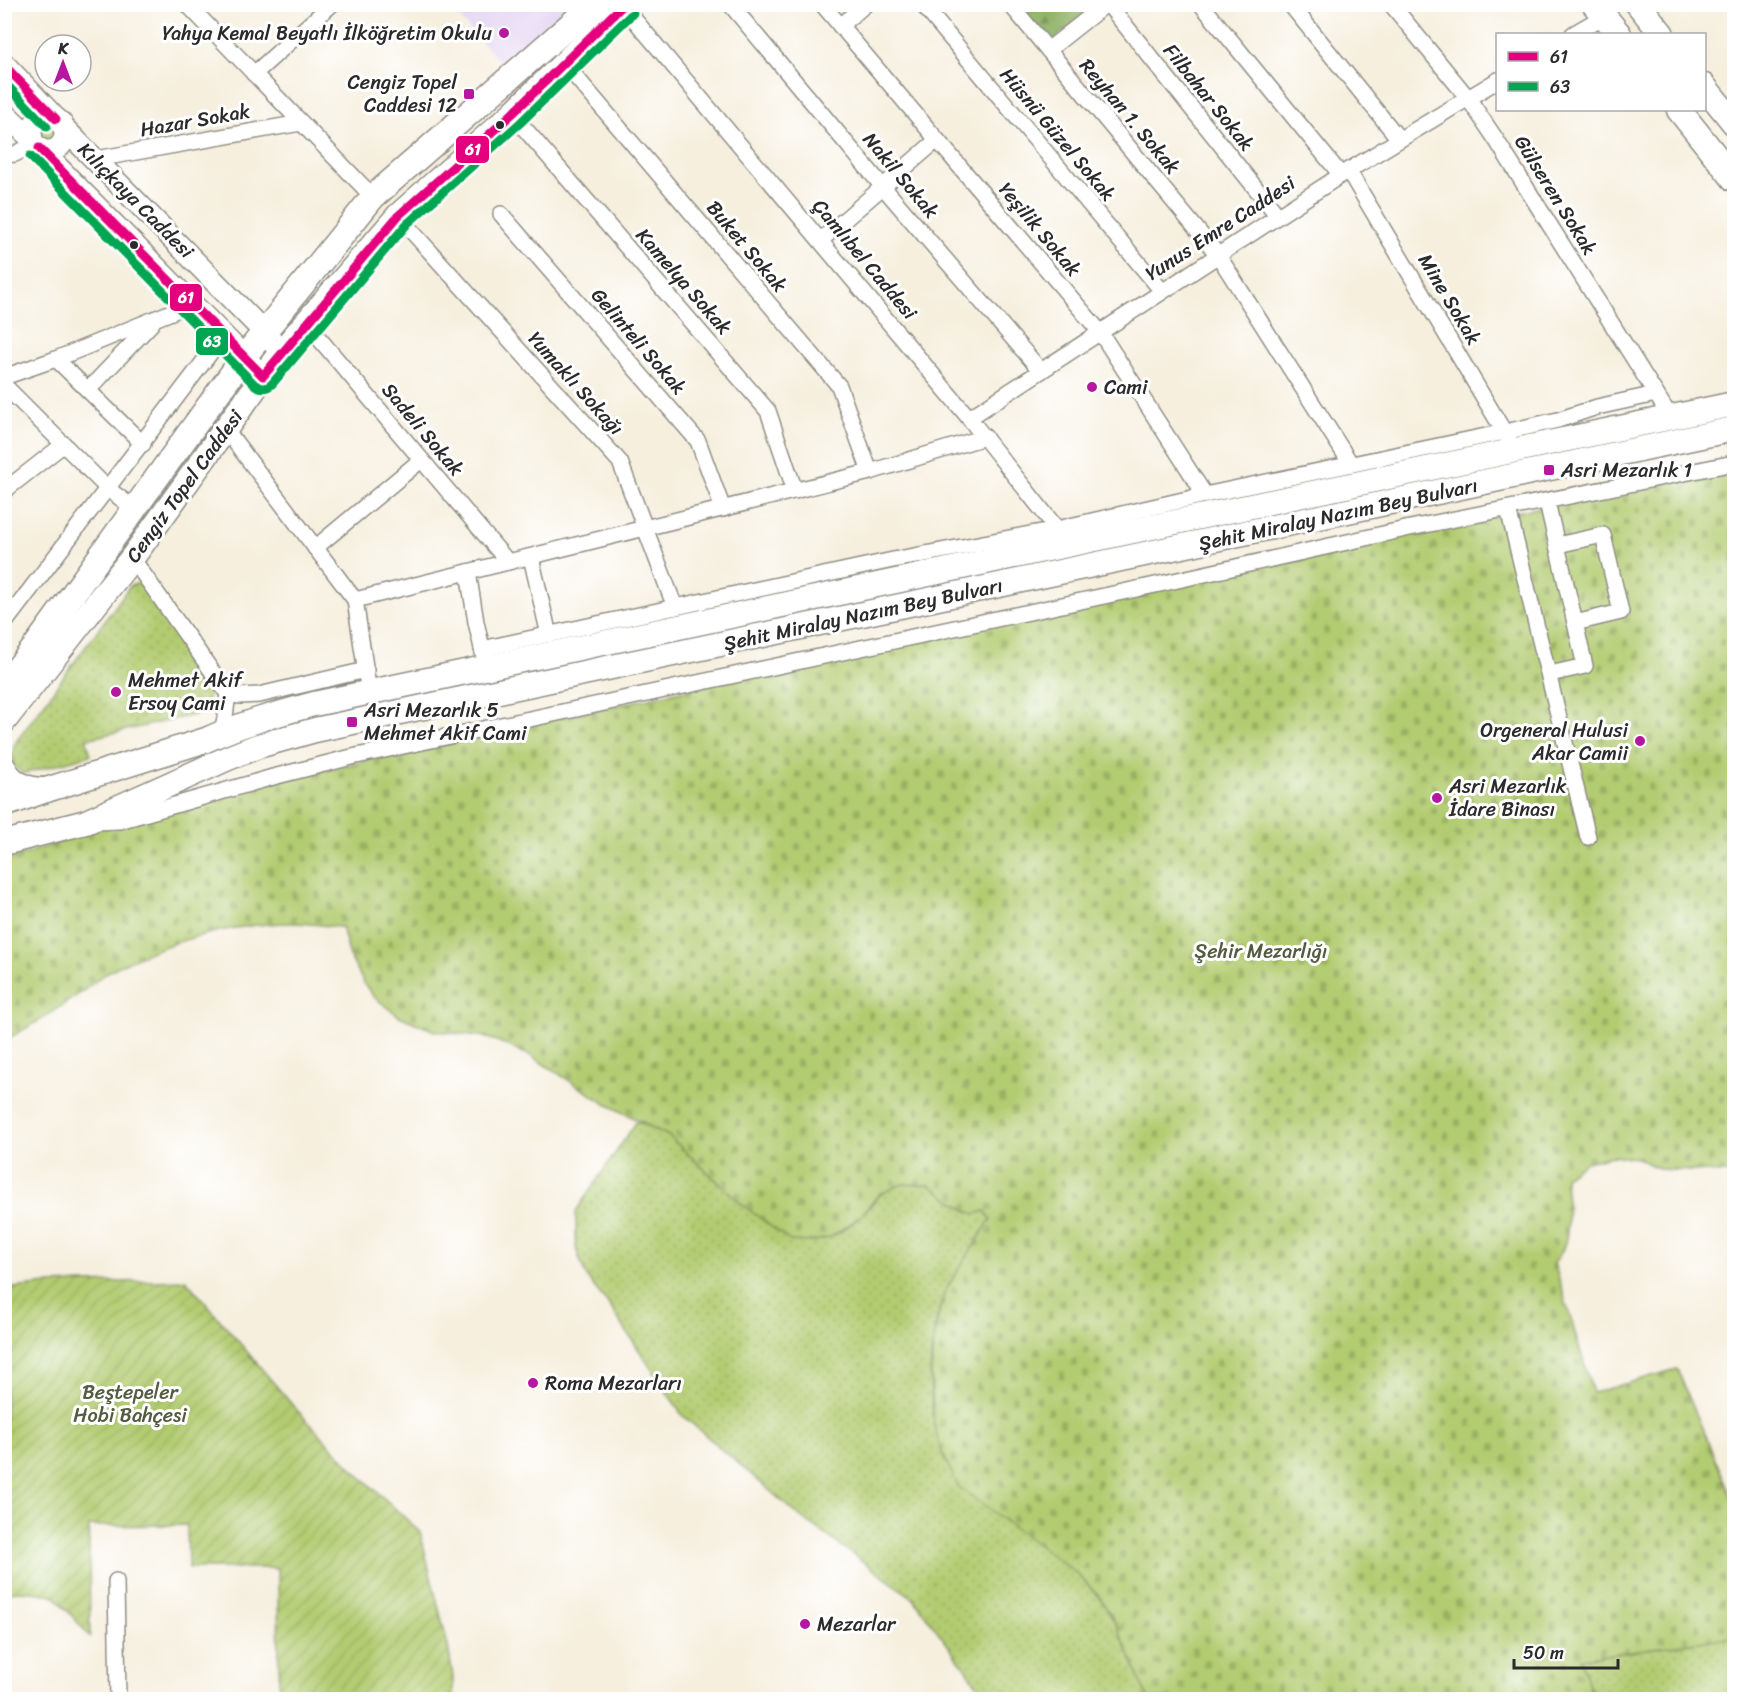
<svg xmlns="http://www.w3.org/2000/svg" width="1739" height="1704" viewBox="0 0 1739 1704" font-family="Sriracha,sans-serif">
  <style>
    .built { fill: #e3d3f2 }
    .grass { fill: url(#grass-dots); stroke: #6e7c4e; stroke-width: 1.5 }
    .forest { fill: url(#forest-firs); stroke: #5c6e47; stroke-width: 1.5 }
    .cemetery { fill: url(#cemetery-stones); stroke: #6e7c4e; stroke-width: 1.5 }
    .garden { fill: url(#garden-furrows); stroke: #6e7c4e; stroke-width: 1.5 }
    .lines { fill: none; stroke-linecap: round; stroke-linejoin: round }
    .street-casing { stroke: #908d84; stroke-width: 18 }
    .secondary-casing { stroke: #908d84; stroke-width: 24 }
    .primary-casing { stroke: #908d84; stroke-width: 27 }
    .street { stroke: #fff; stroke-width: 15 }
    .secondary { stroke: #fff; stroke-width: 21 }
    .primary { stroke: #fff; stroke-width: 24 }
    .bus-1-casing { stroke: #fff; stroke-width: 14 }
    .bus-2-casing { stroke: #fff; stroke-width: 14 }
    .bus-1 { stroke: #e5007d; stroke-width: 9 }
    .bus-2 { stroke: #00a651; stroke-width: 9 }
    .poi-dot { fill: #b5179e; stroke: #fff; stroke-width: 2 }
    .bus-dot { fill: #2b2b2b; stroke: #fff; stroke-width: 2 }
    .labels { text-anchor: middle; stroke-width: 6; stroke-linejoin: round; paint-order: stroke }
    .poi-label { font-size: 20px; fill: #2b2b2b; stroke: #fff; text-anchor: start }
    .street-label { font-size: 20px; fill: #2b2b2b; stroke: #fff }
    .park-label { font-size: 20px; fill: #545b40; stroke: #fff }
    .line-badge { stroke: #fff; stroke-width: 2 }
    .badge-label { font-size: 16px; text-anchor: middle; font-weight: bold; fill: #fff }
  </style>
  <defs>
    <pattern id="grass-dots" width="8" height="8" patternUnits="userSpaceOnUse" patternTransform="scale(1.5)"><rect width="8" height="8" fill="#b2cc71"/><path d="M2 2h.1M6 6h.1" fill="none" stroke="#99af62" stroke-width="1.8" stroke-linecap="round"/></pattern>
    <pattern id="forest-firs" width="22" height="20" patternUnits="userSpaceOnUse" patternTransform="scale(1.5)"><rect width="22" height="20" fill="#8db063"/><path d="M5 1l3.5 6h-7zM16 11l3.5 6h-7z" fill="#738f52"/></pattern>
    <pattern id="cemetery-stones" width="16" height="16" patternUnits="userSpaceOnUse" patternTransform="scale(1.5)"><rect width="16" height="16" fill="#b2cc71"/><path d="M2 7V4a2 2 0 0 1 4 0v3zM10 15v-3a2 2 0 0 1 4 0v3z" fill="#99af62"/></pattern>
    <pattern id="garden-furrows" width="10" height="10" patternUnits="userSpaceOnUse" patternTransform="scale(1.5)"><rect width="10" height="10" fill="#b2cc71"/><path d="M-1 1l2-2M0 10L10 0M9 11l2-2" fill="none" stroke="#99af62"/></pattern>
  </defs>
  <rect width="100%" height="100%" fill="#fff"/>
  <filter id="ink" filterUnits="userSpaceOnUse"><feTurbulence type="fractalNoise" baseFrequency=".0167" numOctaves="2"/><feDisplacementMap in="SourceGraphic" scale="12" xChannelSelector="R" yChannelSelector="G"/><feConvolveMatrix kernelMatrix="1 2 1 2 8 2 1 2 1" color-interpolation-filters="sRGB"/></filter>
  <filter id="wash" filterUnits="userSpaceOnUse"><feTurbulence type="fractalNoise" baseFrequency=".008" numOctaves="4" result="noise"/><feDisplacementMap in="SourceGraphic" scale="24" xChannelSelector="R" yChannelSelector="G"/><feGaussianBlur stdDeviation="1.35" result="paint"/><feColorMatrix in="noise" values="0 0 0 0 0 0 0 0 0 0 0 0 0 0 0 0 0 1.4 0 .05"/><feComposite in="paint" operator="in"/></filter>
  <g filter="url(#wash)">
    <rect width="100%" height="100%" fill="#f6efde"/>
    <path class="built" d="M 448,5 L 569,5 L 499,61 Z"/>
    <g class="grass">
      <circle cx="48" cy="134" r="8"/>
      <path d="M 139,583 L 144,586 L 209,685 L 210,695 L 198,714 L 86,739 L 91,755 L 23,774 C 11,765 9,756 16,742 L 130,586 Z"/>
      <path d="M 637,1121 L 669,1136 L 743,1205 L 822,1240 C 837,1235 850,1227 861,1216 C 879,1199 881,1185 909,1183 C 915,1183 922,1182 928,1184 C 946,1190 964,1220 985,1211 L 992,1218 C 981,1235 970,1252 959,1269 C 955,1277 948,1285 945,1293 C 925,1344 926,1410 945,1461 L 1075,1572 L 1099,1596 L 1117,1626 L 1148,1699 L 988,1699 L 913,1598 L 797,1514 L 682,1415 L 607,1302 L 590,1282 L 584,1271 L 576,1248 L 576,1211 Z"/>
      <path d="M 1734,1637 L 1734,1699 L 1594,1699 L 1579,1658 Z"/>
    </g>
    <path class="forest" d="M 1018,5 L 1097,5 L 1050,43 Z"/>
    <path class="cemetery" d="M 1734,468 L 1734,1174 L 1660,1169 L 1637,1158 L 1612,1156 L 1586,1162 L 1565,1177 C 1566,1205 1575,1240 1554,1263 L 1593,1393 L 1677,1369 L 1734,1503 L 1734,1637 L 1580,1658 L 1594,1699 L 1148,1699 L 1117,1626 L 1099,1596 L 1075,1572 L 958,1486 L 940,1448 L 934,1424 L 931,1374 L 932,1354 L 939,1312 L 945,1291 L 991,1219 L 985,1211 L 976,1214 L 967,1211 L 930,1185 L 902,1184 L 878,1195 L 861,1216 L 831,1237 L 811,1242 L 790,1241 L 743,1205 L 669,1136 L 606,1104 L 531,1056 L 497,1041 L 480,1036 L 435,1031 L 399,1016 L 374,997 L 365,985 L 350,957 L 342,927 C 326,926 309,923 292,923 C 233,923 159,943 108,972 C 98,979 88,987 79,994 C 55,1011 30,1027 5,1040 L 5,861 L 102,827 L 212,795 L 1213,573 Z"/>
    <path class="garden" d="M 186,1280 L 295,1408 L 357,1473 L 420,1532 L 448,1646 L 453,1677 L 453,1699 L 279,1699 L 278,1568 L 188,1568 L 187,1525 L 89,1526 L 90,1637 L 54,1595 L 22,1591 L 5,1592 L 5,1289 L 48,1284 Z"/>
  </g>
  <g filter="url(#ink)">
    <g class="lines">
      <g class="street-casing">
        <g id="street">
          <path d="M 187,4 L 373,197"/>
          <path d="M 730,4 L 883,187 L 1041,371"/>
          <path d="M 822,4 L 1100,332 L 1205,495"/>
          <path d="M 922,4 L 1162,291"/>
          <path d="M 1010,4 L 1218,255 L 1351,464"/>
          <path d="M 1108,4 L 1278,216"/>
          <path d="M 1201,4 L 1341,175"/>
          <path d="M 1290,4 L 1399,139"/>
          <path d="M 1391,4 L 1468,98 L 1495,138 L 1671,418"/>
          <path d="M 623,6 L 969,418 L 1061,534"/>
          <path d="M 840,26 L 866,4"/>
          <path d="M 1573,34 L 1604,16"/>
          <path d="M 1048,50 L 1106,4"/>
          <path d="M 564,63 L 839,386 L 870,472"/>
          <path d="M 254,74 L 332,4"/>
          <path d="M 512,114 L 768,411 L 795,491"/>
          <path d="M 4,155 L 15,154 L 35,144"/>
          <path d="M 96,159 L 301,123"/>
          <path d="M 1348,170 L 1509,440"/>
          <path d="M 501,214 L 698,441 L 723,509"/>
          <path d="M 398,216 L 620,462 L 675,607"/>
          <path d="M 821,240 L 937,140"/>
          <path d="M 306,323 L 508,562"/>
          <path d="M 56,359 L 143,444"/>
          <path d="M 4,377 L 56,359 L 191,304"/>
          <path d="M 4,385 L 108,489 L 135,509"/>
          <path d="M 88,390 L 152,323"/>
          <path d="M 969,418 L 1341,175 L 1498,80"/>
          <path d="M 226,430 L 355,600 L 369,693"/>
          <path d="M 4,491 L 64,444"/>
          <path d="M 1547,502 L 1585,666 L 1550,674"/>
          <path d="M 1508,509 L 1588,837"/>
          <path d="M 1557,545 L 1603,535 L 1621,612 L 1575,623"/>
          <path d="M 315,548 L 421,460"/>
          <path d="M 531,557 L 549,635"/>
          <path d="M 132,558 L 228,694 L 223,732"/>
          <path d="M 468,572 L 476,622 L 484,657"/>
          <path d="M 355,600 L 870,472 L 985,437"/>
          <path d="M 4,624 L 211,352"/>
          <path d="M 482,649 L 893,560 L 1057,529 L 1205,495 L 1505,432 L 1558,420 L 1597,407 L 1656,394"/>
          <path d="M 228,694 L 240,696 L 259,695 L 366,670"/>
          <path d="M 95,822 L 119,821 L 273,777 L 352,757 L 1160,584 L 1410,528 L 1734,463"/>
          <path d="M 116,1581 L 118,1700"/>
        </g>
      </g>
      <g class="secondary-casing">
        <g id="secondary">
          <path d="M 4,64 L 56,119"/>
          <path d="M 4,113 L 32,139"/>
          <circle cx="48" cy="134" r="17"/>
          <path d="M 64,128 L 264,332 L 281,352"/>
          <path d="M 39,148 L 263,376"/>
        </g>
      </g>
      <g class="primary-casing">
        <g id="primary">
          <path d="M 1594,4 L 1619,34"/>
          <path d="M 1638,4 L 1662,34"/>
          <path d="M 1704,86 L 1734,123"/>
          <path d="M 1679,110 L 1734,179"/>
          <path d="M 4,685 L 34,648 L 244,357 L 373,197 L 594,4"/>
          <path d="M 4,721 L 132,558 L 281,352 L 398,216 L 512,114 L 625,4"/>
          <path d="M 4,768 C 12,784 28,790 46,790"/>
          <path d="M 4,805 L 46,790 L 206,740 C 240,724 277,714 314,704 L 1734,404"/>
          <path d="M 4,843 L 86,822 L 228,758 L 258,746 L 315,730 L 1734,429"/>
        </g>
      </g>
      <use href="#street" class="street"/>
      <use href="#secondary" class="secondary"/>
      <use href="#primary" class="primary"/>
      <g class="bus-1-casing">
        <g id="bus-1">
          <path d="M 4,65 L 56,119"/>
          <path d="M 39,148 L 263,376 L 398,216 L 512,114 L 624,4"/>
        </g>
      </g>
      <g class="bus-2-casing">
        <g id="bus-2">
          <path d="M 4,82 L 47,127"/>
          <path d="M 30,156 L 254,384 C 260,389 267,389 272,384 L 407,224 L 520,123 L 633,13"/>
        </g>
      </g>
      <use href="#bus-1" class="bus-1"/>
      <use href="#bus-2" class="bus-2"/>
    </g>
  </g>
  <g class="poi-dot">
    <circle cx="504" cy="33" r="6"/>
    <rect x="463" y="88" width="12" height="12" rx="3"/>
    <circle cx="1092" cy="387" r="6"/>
    <rect x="1543" y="464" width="12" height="12" rx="3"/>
    <circle cx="116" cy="692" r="6"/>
    <rect x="346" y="716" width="12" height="12" rx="3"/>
    <circle cx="1640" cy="741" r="6"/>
    <circle cx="1437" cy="798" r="6"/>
    <circle cx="533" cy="1383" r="6"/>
    <circle cx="805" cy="1624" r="6"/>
  </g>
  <g class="bus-dot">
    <circle cx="500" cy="125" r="5"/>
    <circle cx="134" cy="245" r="5"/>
  </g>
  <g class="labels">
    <g class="poi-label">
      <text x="492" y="40" text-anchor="end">Yahya Kemal Beyatlı İlköğretim Okulu</text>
      <text x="457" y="89" text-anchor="end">Cengiz Topel<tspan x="457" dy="23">Caddesi 12</tspan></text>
      <text x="1104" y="394">Cami</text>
      <text x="1561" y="477">Asri Mezarlık 1</text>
      <text x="128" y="687">Mehmet Akif<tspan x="128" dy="23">Ersoy Cami</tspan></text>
      <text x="364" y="717">Asri Mezarlık 5<tspan x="364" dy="23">Mehmet Akif Cami</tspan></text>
      <text x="1628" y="737" text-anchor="end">Orgeneral Hulusi<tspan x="1628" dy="23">Akar Camii</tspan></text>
      <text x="1449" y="793">Asri Mezarlık<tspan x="1449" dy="23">İdare Binası</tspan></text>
      <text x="545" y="1390">Roma Mezarları</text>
      <text x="817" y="1631">Mezarlar</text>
    </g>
    <g class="street-label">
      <text transform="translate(1209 97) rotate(51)" y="7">Filbahar Sokak</text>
      <text transform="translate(1130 116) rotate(50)" y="7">Reyhan 1. Sokak</text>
      <text transform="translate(195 120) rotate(-10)" y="7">Hazar Sokak</text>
      <text transform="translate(1058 134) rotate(50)" y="7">Hüsnü Güzel Sokak</text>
      <text transform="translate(901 175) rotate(50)" y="7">Nakil Sokak</text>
      <text transform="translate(1556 195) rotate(58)" y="7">Gülseren Sokak</text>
      <text transform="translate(136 200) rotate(45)" y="7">Kılıçkaya Caddesi</text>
      <text transform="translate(1220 228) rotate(-33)" y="7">Yunus Emre Caddesi</text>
      <text transform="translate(1040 229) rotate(50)" y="7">Yeşilik Sokak</text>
      <text transform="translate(747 246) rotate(50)" y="7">Buket Sokak</text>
      <text transform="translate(865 259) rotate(50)" y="7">Çamlıbel Caddesi</text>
      <text transform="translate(684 281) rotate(49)" y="7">Kamelya Sokak</text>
      <text transform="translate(1450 299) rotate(59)" y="7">Mine Sokak</text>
      <text transform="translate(639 341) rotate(49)" y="7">Gelinteli Sokak</text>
      <text transform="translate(576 383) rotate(48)" y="7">Yumaklı Sokağı</text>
      <text transform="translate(423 429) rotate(50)" y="7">Sadeli Sokak</text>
      <text transform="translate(184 486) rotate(-54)" y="7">Cengiz Topel Caddesi</text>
      <text transform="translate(1338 514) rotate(-12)" y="7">Şehit Miralay Nazım Bey Bulvarı</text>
      <text transform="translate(863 614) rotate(-12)" y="7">Şehit Miralay Nazım Bey Bulvarı</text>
    </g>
    <g class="park-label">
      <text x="1261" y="958">Şehir Mezarlığı</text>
      <text x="130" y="1399">Beştepeler<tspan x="130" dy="23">Hobi Bahçesi</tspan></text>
    </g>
  </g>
  <g class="line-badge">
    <rect x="455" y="135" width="35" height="29" rx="6" fill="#e5007d"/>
    <rect x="169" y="283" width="34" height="29" rx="6" fill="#e5007d"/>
    <rect x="195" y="327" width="34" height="29" rx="6" fill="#00a651"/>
  </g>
  <g class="badge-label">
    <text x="473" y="155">61</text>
    <text x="186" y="303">61</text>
    <text x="212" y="347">63</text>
  </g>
  <rect width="1739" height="1704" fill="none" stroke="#fff" stroke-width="24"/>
  <rect x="1496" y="33" width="210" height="78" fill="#ffffff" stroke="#aaaaaa" stroke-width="1.5"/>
  <rect x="1508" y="52" width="30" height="9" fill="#e5007d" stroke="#aaaaaa" stroke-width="1.5"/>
  <text x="1550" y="63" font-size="18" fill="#2b2b2b">61</text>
  <rect x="1508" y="82" width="30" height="9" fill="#00a651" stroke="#aaaaaa" stroke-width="1.5"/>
  <text x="1550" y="93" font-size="18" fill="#2b2b2b">63</text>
  <g transform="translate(63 63)"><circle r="28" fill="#ffffff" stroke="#aaaaaa" stroke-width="1.5"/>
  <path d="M0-4.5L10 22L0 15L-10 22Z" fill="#b5179e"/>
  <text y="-9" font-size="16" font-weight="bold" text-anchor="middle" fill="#2b2b2b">K</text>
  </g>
  <path d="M1514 1659v9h104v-9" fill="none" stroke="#2b2b2b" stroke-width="3"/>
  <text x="1523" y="1659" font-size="18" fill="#2b2b2b" stroke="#ffffff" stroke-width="4.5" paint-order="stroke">50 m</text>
</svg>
